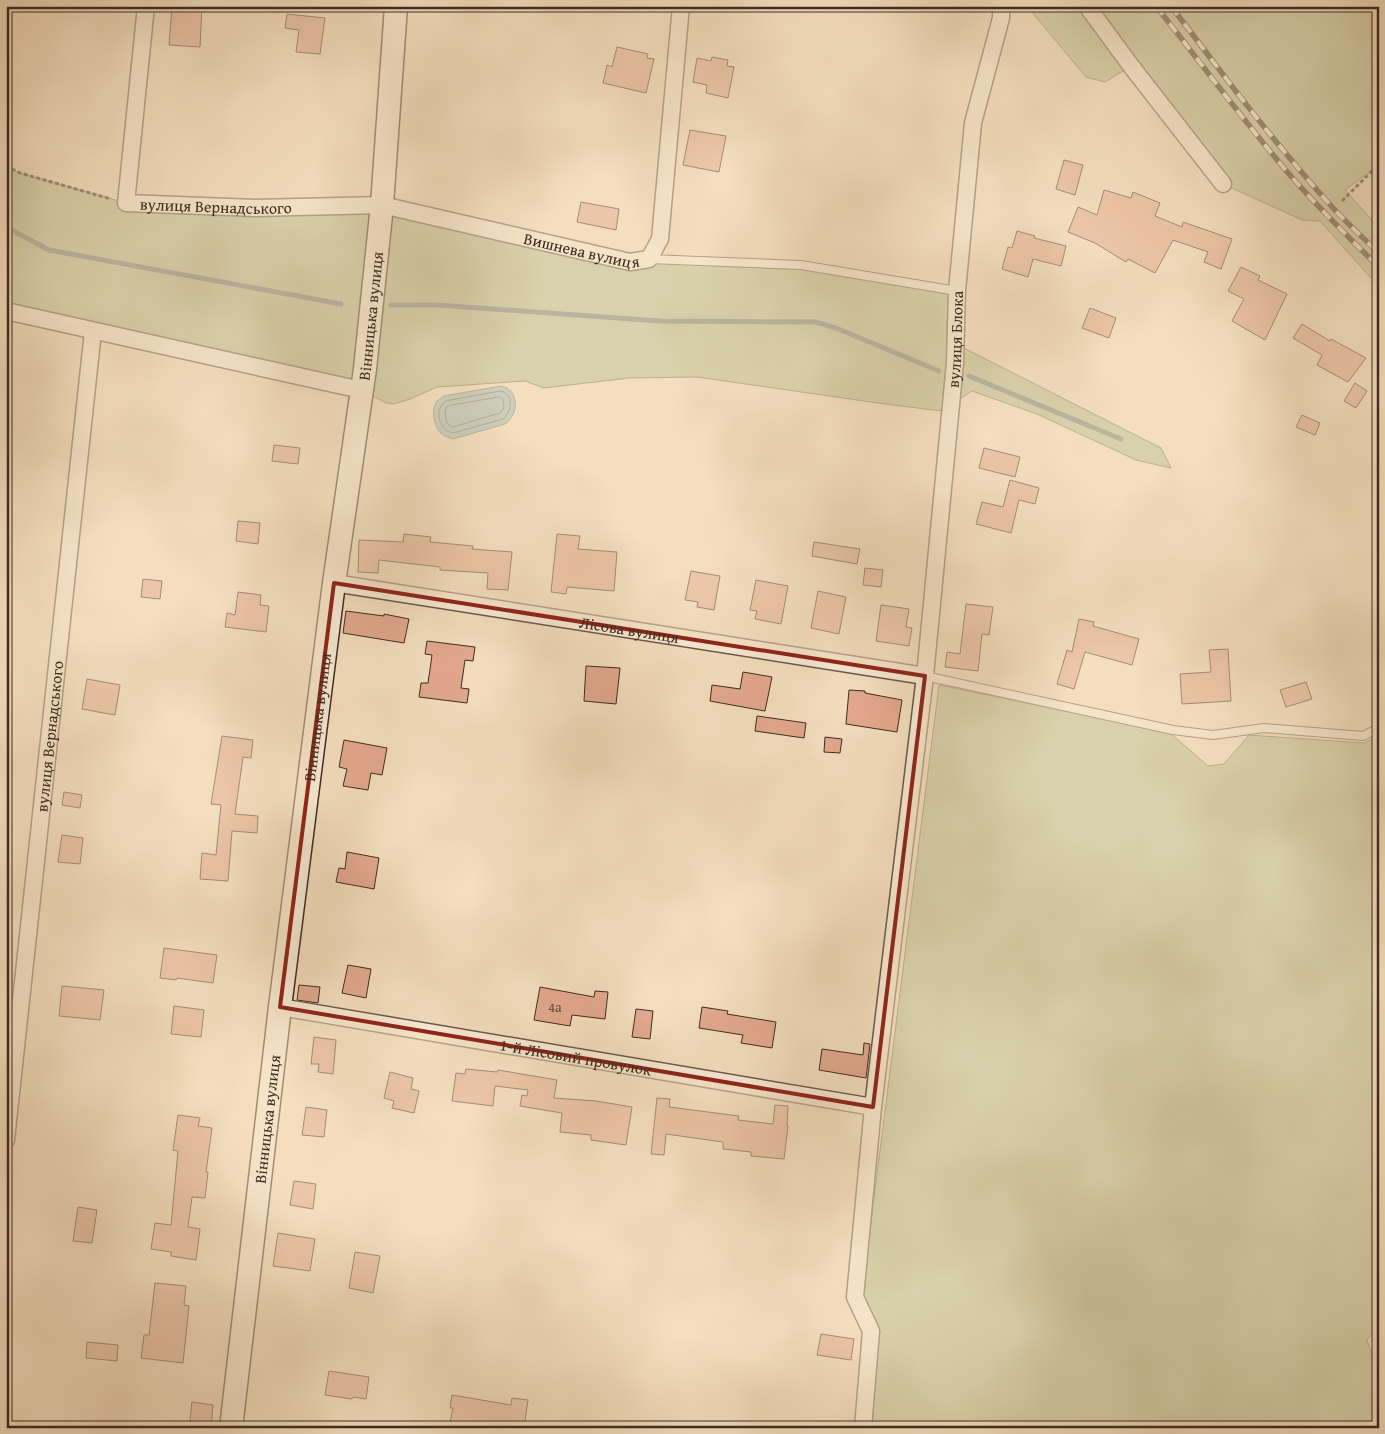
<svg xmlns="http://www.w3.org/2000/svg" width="1385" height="1434" viewBox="0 0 1385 1434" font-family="'Gentium Book Plus',serif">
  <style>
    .green { fill: #b8c294; stroke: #7a775b }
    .water { fill: #9ebbb9; stroke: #77827d }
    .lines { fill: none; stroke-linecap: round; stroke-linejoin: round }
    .shore { stroke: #6e746e; stroke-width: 1 }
    .stream { stroke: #77827d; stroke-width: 5 }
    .building { fill: #e3a88e; stroke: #3d2c22 }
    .lane-casing { stroke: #6b5849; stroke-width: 10 }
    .street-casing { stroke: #6b5849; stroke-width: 19 }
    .secondary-casing { stroke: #3d2c22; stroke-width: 25 }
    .path { stroke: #3d2c22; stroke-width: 3; stroke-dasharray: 4 2.5; stroke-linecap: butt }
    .lane { stroke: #f8ead5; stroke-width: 8 }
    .street { stroke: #f8ead5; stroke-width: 16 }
    .secondary { stroke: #f8ead5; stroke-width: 22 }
    .rail-casing { stroke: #3d2c22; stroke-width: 5.5 }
    .rail { stroke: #f8ead5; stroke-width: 4; stroke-dasharray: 11; stroke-linecap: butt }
    .marked { fill: none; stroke: #8f2418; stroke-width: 4; stroke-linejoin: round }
    .labels { text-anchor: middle; stroke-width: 4; stroke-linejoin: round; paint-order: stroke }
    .number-label { font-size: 14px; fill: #664b3d }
    .street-label { font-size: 16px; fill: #3d2c22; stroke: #f8ead5 }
  </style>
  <rect width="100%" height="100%" fill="#f4debe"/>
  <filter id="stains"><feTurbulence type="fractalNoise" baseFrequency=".004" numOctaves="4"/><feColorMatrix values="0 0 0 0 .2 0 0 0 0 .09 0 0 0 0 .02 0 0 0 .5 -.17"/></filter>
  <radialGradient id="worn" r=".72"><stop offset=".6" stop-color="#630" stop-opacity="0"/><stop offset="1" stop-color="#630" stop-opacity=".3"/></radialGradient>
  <g class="green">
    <path d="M 1027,6 L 1379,6 L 1379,169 L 1375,168 L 1345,190 L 1379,228 L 1379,287 L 1320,221 L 1302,220 L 1223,184 L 1131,66 L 1105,82 L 1086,77 Z"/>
    <path d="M 6,167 L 20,173 L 126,203 L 382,205 L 630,262 L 801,265 L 957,291 L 956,344 L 1161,448 L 1171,468 L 1136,460 L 1037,414 L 972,391 L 942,411 L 885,404 L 697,377 L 629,378 L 544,388 L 525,381 L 437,387 L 410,399 L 394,404 L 386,403 L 361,390 L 98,332 L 6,301 Z"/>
    <path d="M 939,685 L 1169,732 L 1208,766 L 1224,764 L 1249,735 L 1364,743 L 1379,736 L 1379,1326 L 1367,1340 L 1379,1374 L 1379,1413 L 1367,1428 L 871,1428 L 862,1293 Z"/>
  </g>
  <path class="water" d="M 501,386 C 520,390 519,414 505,424 L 453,439 C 448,437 442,436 439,431 C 434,426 432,411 435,404 C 437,400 441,398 444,396 Z"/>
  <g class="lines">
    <g class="shore">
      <path d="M 501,391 C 514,394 512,412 503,419 L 453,433 C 439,430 433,410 446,401 Z"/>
      <path d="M 500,397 L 503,399 L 504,408 L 500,413 L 453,427 C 445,425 446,418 445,410 L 448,406 Z"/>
    </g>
    <g class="stream">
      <path d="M 6,227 L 49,250 L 341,304"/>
      <path d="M 391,305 L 437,305 L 659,321 L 816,322 L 836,328 L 939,371"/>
      <path d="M 969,376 L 1121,439"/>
    </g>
  </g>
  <g class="building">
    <path d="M 172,6 L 202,6 L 200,47 L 169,45 Z"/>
    <path d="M 287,14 L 325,18 L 320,54 L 296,52 L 299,30 L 285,28 Z"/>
    <path d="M 617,47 L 648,54 L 647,58 L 654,59 L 646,93 L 603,83 L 607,65 L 612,67 Z"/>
    <path d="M 712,57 L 728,60 L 727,66 L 734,67 L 728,98 L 706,93 L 707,85 L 693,82 L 697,58 L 711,61 Z"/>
    <path d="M 690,130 L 726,136 L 719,172 L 683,165 Z"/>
    <path d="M 1064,160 L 1083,165 L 1075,195 L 1056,189 Z"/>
    <path d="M 1104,190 L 1131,198 L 1133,192 L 1160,203 L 1155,216 L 1182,227 L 1183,222 L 1232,239 L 1221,269 L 1204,262 L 1208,252 L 1173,240 L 1155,273 L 1128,259 L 1126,262 L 1095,243 L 1068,232 L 1078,207 L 1097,215 Z"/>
    <path d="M 581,202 L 619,209 L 616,230 L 577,222 Z"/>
    <path d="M 1017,231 L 1035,236 L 1034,238 L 1066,246 L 1061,266 L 1033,259 L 1028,277 L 1002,269 L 1008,247 L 1012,248 Z"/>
    <path d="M 1241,267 L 1260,276 L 1258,280 L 1287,294 L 1265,340 L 1232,321 L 1244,299 L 1228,291 Z"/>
    <path d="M 1090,308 L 1116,318 L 1109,338 L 1082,328 Z"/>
    <path d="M 1302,324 L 1330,341 L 1331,339 L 1366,358 L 1348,382 L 1317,365 L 1322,355 L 1293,338 Z"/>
    <path d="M 1355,383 L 1367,391 L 1356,408 L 1344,401 Z"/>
    <path d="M 1302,415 L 1320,423 L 1315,435 L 1296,427 Z"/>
    <path d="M 274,445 L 300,448 L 298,464 L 272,461 Z"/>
    <path d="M 984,448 L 1020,457 L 1015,477 L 979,468 Z"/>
    <path d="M 1010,480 L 1039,488 L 1035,504 L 1019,500 L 1011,533 L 976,524 L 982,502 L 1003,507 Z"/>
    <path d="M 238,521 L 260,523 L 258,544 L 236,541 Z"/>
    <path d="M 404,534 L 431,537 L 430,542 L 473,546 L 472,549 L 512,552 L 508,590 L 487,589 L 488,573 L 440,570 L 440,567 L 379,560 L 378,573 L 358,572 L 359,540 L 403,542 Z"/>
    <path d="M 557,534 L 580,536 L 578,549 L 617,552 L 614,591 L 567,587 L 566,594 L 551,592 Z"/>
    <path d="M 814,542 L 860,549 L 857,564 L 812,556 Z"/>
    <path d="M 865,568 L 883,570 L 881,587 L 863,585 Z"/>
    <path d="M 691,571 L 720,576 L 714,610 L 697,607 L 698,602 L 685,600 Z"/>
    <path d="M 143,579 L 162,581 L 160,599 L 141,597 Z"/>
    <path d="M 756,580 L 788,586 L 781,624 L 755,619 L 757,611 L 750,610 Z"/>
    <path d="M 818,591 L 846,597 L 839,634 L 811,628 Z"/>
    <path d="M 238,592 L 261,595 L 260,605 L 269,606 L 266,632 L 225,627 L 227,613 L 235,615 Z"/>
    <path d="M 966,604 L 993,607 L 989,635 L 982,634 L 978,671 L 945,667 L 947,652 L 960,654 Z"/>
    <path d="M 881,605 L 909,609 L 906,627 L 912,628 L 909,646 L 876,641 Z"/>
    <path d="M 346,611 L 384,616 L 384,614 L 409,619 L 404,643 L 343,633 Z"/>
    <path d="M 1079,619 L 1094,622 L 1093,626 L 1139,639 L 1132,665 L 1085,652 L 1074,689 L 1057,684 L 1067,650 L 1072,652 Z"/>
    <path d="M 427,641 L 475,647 L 473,661 L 465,660 L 461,688 L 469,689 L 467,703 L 419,697 L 421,683 L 428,683 L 432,655 L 425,654 Z"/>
    <path d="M 1228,649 L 1231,701 L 1182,704 L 1180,674 L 1211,672 L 1209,650 Z"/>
    <path d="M 586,666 L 620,668 L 616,704 L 584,701 Z"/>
    <path d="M 743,672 L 772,677 L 765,711 L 710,701 L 712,685 L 740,689 Z"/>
    <path d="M 87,679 L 120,685 L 115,715 L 82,709 Z"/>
    <path d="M 1306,682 L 1312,699 L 1286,707 L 1280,690 Z"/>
    <path d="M 849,690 L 865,691 L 865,693 L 902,700 L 897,732 L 846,724 Z"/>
    <path d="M 757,716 L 806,723 L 804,738 L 755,731 Z"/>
    <path d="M 222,736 L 253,740 L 251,758 L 243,757 L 235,814 L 258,816 L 257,833 L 232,831 L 228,881 L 200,879 L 202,853 L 216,855 L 221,805 L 211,804 Z"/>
    <path d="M 825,737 L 842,739 L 840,753 L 824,752 Z"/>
    <path d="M 344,740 L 387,748 L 382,775 L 371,773 L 368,790 L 343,786 L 347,769 L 339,767 Z"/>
    <path d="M 64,792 L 82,795 L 80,808 L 62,805 Z"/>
    <path d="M 62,835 L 83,838 L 80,864 L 58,862 Z"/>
    <path d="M 347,852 L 379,858 L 374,889 L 336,882 L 339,868 L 345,869 Z"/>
    <path d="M 164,948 L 217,955 L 213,983 L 177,978 L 176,980 L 160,978 Z"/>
    <path d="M 348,965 L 371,969 L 366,998 L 342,993 Z"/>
    <path d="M 299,985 L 320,987 L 318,1003 L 297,1000 Z"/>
    <path d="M 62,986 L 104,990 L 100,1020 L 59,1016 Z"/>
    <path d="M 540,987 L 594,997 L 595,991 L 608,992 L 605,1019 L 572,1015 L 570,1026 L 534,1020 Z"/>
    <path d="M 174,1006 L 204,1010 L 201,1037 L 171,1034 Z"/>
    <path d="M 702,1007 L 728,1011 L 727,1014 L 776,1022 L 772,1048 L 741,1043 L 743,1035 L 699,1028 Z"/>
    <path d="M 636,1009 L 653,1011 L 650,1039 L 632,1037 Z"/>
    <path d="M 314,1037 L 336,1040 L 333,1074 L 318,1072 L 319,1064 L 311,1064 Z"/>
    <path d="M 864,1043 L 870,1044 L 866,1078 L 819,1070 L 822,1049 L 863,1055 Z"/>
    <path d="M 466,1069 L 497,1072 L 498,1070 L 557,1080 L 554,1098 L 596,1101 L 632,1107 L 626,1145 L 591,1140 L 591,1135 L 560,1132 L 562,1113 L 520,1106 L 522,1095 L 527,1096 L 528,1090 L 495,1086 L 493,1106 L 452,1101 L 456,1073 L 465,1074 Z"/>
    <path d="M 390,1072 L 413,1078 L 411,1089 L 419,1091 L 414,1113 L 392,1108 L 394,1101 L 384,1098 Z"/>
    <path d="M 657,1098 L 670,1099 L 669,1107 L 739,1116 L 738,1120 L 773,1124 L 775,1105 L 788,1106 L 787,1126 L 788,1126 L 784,1159 L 751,1156 L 751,1152 L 723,1149 L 723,1142 L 666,1134 L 664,1155 L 651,1154 Z"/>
    <path d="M 306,1107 L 327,1110 L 324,1137 L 302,1135 Z"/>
    <path d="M 178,1115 L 200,1118 L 198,1126 L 212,1128 L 206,1172 L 208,1172 L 205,1198 L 192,1197 L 188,1227 L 200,1229 L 196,1260 L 171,1256 L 171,1252 L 151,1249 L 155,1223 L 171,1225 L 178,1151 L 173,1150 Z"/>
    <path d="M 294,1181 L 316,1184 L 313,1209 L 290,1205 Z"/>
    <path d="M 78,1207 L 97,1210 L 92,1243 L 73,1241 Z"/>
    <path d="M 278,1233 L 315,1239 L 310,1271 L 273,1266 Z"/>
    <path d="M 355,1252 L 380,1256 L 373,1293 L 349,1288 Z"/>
    <path d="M 155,1283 L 186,1286 L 184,1305 L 189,1306 L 183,1363 L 141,1358 L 144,1335 L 149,1335 Z"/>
    <path d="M 821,1334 L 854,1339 L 851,1360 L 817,1355 Z"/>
    <path d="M 87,1342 L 118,1345 L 117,1361 L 86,1358 Z"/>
    <path d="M 329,1371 L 369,1377 L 366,1399 L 353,1397 L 352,1399 L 325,1395 Z"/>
    <path d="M 452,1395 L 511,1405 L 512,1398 L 528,1400 L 524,1428 L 449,1428 L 453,1408 L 450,1408 Z"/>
    <path d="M 192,1402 L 213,1405 L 211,1428 L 189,1428 Z"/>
  </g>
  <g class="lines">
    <g class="lane-casing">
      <g id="lane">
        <path d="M 649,259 L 801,265 L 957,291"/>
        <path d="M 925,676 L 1173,730 L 1213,735 L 1264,728 L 1363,736 L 1379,728"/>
      </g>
    </g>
    <g class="street-casing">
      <g id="street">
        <path id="s1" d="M 146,6 L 126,203 L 255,208 L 382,205 L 630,262 L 649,259 L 660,239 L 681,6"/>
        <path d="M 1087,6 L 1131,66 L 1223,184"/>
        <path d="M 6,311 L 361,390"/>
        <path id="s2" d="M 334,583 L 925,676"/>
        <path id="s3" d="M 280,1007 L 873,1107"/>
        <path id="s4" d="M 6,1140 L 93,331"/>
        <path id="s5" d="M 863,1428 L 871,1331 L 855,1297 L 873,1107 L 925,676 L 955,363 L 957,291 L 973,123 L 1001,18 L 1001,6"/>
      </g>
    </g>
    <g class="secondary-casing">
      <g id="secondary">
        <path id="s6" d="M 231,1428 L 280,1007 L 334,583 L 365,369 L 382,205 L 396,6"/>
      </g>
    </g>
    <g class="path">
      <path d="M 6,166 L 20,173 L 111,199"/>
      <path d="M 1342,201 L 1375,168 L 1379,162"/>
    </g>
    <use href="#lane" class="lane"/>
    <use href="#street" class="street"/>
    <use href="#secondary" class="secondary"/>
    <g class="rail-casing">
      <g id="rail">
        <path d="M 1156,6 C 1200,62 1243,120 1289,174 C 1317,206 1348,237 1379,267"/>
        <path d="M 1171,6 C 1223,75 1275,144 1333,208 C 1347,223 1363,238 1379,253"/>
      </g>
    </g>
    <use href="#rail" class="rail"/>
  </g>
  <path d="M0 0H1385V1434H0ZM 334,583 L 925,676 L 873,1107 L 280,1007 Z" fill="#f4debe" fill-opacity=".55" fill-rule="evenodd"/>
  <path class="marked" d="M 334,583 L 925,676 L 873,1107 L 280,1007 Z"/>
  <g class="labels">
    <g class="number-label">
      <text x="555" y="1012">4а</text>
    </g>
    <g class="street-label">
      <text dy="6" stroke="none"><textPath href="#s1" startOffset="288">вулиця Вернадського</textPath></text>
      <text dy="6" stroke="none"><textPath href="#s1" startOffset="659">Вишнева вулиця</textPath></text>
      <text dy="6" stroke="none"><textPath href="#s6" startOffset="1121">Вінницька вулиця</textPath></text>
      <text dy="6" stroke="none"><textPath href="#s5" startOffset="1098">вулиця Блока</textPath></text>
      <text dy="6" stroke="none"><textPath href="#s2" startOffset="299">Лісова вулиця</textPath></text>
      <text dy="6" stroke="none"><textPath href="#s6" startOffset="716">Вінницька вулиця</textPath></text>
      <text dy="6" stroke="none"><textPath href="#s4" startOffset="406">вулиця Вернадського</textPath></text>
      <text dy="6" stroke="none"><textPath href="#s3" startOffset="300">1-й Лісовий провулок</textPath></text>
      <text dy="6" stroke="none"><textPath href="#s6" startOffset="311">Вінницька вулиця</textPath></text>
    </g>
  </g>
  <rect width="1385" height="1434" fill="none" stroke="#f4debe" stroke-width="25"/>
  <rect x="8" y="8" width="1370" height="1419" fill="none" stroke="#3d2c22" stroke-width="2.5"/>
  <rect x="12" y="12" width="1360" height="1409" fill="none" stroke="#3d2c22"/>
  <rect width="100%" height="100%" filter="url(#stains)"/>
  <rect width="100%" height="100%" fill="url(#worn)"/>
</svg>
